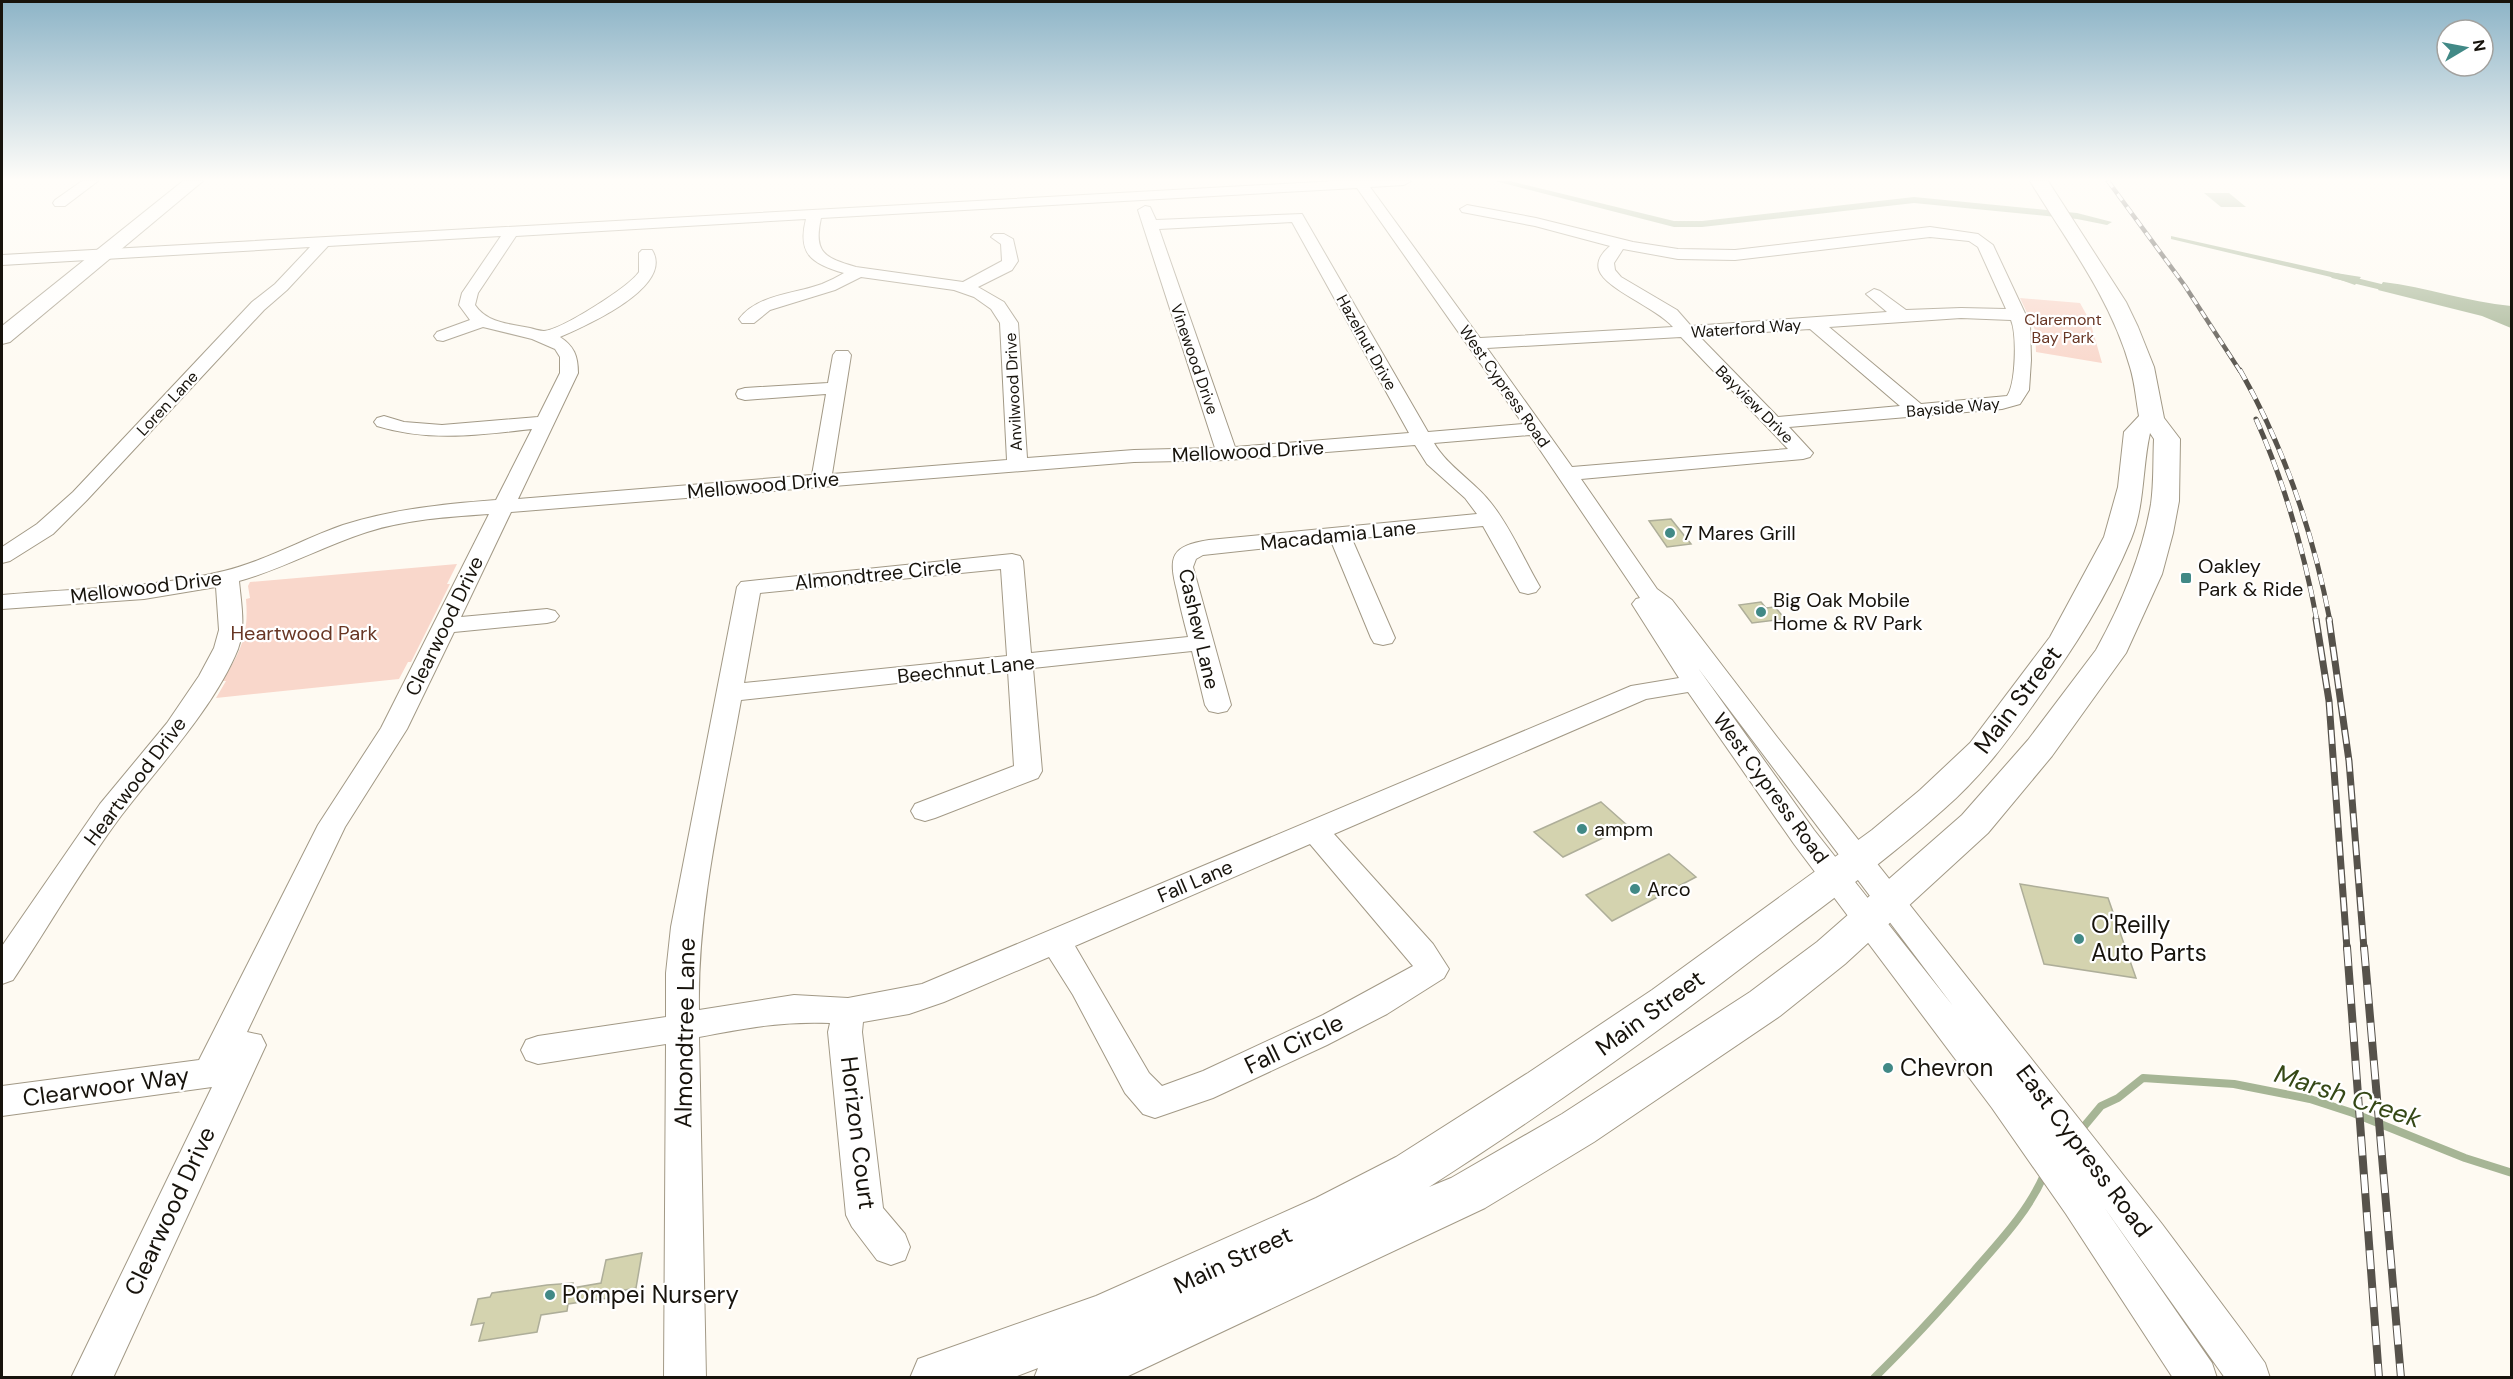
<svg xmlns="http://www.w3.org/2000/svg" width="2513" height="1379" viewBox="0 0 2513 1379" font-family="'DM Sans',sans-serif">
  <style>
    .green { fill: #f9d7cb }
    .water { fill: #a6b595 }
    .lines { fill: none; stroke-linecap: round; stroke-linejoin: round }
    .stream { stroke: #a6b595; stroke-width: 8 }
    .canal { fill: #a6b595; fill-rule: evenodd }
    .building { fill: #d4d3af; stroke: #aeae99; stroke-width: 1.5 }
    .minor-casing { stroke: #a29986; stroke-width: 2 }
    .major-casing { stroke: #a29986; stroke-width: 2 }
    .minor { fill: #fff; fill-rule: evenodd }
    .major { fill: #fff; fill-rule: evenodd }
    .rail-far3-casing { stroke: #56524b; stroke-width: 4.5 }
    .rail-far2-casing { stroke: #56524b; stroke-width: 5 }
    .rail-far1-casing { stroke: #56524b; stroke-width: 7 }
    .rail-casing { stroke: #56524b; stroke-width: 8 }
    .rail-far3 { stroke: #fff; stroke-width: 3; stroke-dasharray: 8; stroke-linecap: butt }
    .rail-far2 { stroke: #fff; stroke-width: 4; stroke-dasharray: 11; stroke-linecap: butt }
    .rail-far1 { stroke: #fff; stroke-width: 4.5; stroke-dasharray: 14; stroke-linecap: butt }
    .rail { stroke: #fff; stroke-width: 6; stroke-dasharray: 19; stroke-linecap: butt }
    .poi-dot { fill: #418986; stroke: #fff; stroke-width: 2 }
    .labels { text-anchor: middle; stroke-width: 4.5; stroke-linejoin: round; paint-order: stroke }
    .far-park-label { font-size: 16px; fill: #683624; stroke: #fff }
    .far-street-label { font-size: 16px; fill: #17130c; stroke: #fff }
    .street-label { font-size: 20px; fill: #17130c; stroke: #fff }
    .poi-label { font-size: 20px; fill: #17130c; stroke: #fff; text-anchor: start }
    .park-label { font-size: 20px; fill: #683624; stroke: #fff }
    .near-street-label { font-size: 24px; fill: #17130c; stroke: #fff }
    .near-poi-label { font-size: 24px; fill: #17130c; stroke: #fff; text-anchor: start }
    .near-water-label { font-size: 26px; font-style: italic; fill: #354816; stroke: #fff }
  </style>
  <rect width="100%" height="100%" fill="#fefaf2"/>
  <g class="green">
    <path d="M 2020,298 L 2080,303 L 2090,321 L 2102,363 L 2036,352 L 2035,330 Z"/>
    <path d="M 457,564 L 447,584 L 450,584 L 411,662 L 408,662 L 399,679 L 216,698 L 226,681 L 222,681 C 241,651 249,635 246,599 L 250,598 L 248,586 L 250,582 Z"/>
  </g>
  <g class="water">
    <path d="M 2204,193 L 2229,193 L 2246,207 L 2221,207 Z"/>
    <path d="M 2171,236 L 2336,273 L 2361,277 L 2355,285 L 2335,278 L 2171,239 Z"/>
    <path d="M 2383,282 C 2426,287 2468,302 2511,306 L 2511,328 L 2482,316 L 2378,290 Z"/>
  </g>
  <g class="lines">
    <g class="stream">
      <path d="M 2081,1130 L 2101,1106 L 2118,1098 L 2143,1078 L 2234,1084 L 2310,1099 L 2353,1113 L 2465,1158 L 2512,1173"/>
      <path d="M 1874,1378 C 1909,1344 1942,1308 1974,1271 C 2000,1241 2028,1212 2044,1175"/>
    </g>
    <g class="canal">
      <path d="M 1495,181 L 1510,181 L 1674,221 L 1702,221 L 1914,197 L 2077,213 L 2112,222 L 2107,225 L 2077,219 L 1914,203 L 1702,227 L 1674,227 Z"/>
      <path d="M 2336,273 L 2406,290 L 2408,292 L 2402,295 L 2332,278 L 2330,276 Z"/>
    </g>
  </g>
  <g class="building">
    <path d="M 1671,519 L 1691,544 L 1667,547 L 1649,521 Z"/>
    <path d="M 1761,602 L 1766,608 L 1775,607 L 1785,619 L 1752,623 L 1739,605 Z"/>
    <path d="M 1601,802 L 1628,826 L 1563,857 L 1534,832 Z"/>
    <path d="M 1669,854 L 1696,877 L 1612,921 L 1586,895 Z"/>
    <path d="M 2020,884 L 2108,898 L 2136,978 L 2044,964 Z"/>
    <path d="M 642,1253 L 636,1288 L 609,1293 L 608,1298 L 568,1304 L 567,1311 L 541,1315 L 537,1332 L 479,1341 L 484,1323 L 471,1325 L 478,1299 L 490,1297 L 492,1293 L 547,1285 L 573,1283 L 572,1288 L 601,1283 L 606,1260 Z"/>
  </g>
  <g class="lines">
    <g class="minor-casing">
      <g id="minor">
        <path d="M 82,181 L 98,181 L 65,206 L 55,206 L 53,203 L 55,200 Z"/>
        <path d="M 1336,181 L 1411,181 L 1404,185 L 1370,187 L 1480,338 L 1673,327 C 1657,308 1605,289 1599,270 C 1596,260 1603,252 1610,246 L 1535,226 L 1462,212 L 1460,209 L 1467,205 L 1536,218 L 1633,242 L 1678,249 L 1735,250 L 1930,227 L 1978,234 L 1993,245 L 2030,324 L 2031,360 L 2029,390 L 2020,404 L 2002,409 L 1789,427 L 1813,453 L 1810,457 L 1803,459 L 1581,479 L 1657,589 L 1672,600 L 1777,737 L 2162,1224 L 2245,1335 L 2265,1363 L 2270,1378 L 2225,1378 L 2104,1207 L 2212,1363 L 2217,1378 L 2173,1378 L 2066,1214 L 1992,1108 L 1794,844 L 1688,692 L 1646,699 L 1334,834 L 1433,944 L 1449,969 L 1444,978 L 1387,1014 L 1327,1045 L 1213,1098 L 1155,1118 L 1143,1114 L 1125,1093 L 1073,995 L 1049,957 L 944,1002 L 909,1014 L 863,1022 L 862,1032 L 883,1208 L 905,1234 L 910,1247 L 905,1260 L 891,1265 L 877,1260 L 852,1227 L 846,1215 L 828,1032 L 830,1023 C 782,1021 746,1028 699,1037 L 706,1378 L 664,1378 L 666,1044 L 538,1064 L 526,1060 L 521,1050 L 526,1040 L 538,1036 L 666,1017 L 666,973 L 671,927 L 737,587 L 741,582 L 1012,554 L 1020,556 L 1023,561 L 1031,653 L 1188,637 C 1184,622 1180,606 1177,591 C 1168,556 1171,546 1209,540 L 1477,514 L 1465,498 L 1427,464 L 1415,445 L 1227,460 L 1134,462 L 511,512 L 461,617 L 547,609 L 555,611 L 559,616 L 555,621 L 547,623 L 454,632 L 407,729 L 345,827 L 247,1032 L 261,1035 L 266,1045 L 113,1378 L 71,1378 L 212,1087 L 2,1116 L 2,1086 L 199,1060 L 318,825 L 381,728 L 489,514 C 448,517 407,519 367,532 C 323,546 283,569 239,581 C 241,603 246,627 238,649 C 214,708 159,766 121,816 C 82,868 49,926 13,980 L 2,984 L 2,946 L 100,804 L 167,723 L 199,676 L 214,648 L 219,630 L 216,587 L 144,599 L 2,609 L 2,595 C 76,588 151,589 224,571 C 265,561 303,539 343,525 C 393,509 444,504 496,500 L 532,429 C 479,435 429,442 377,426 L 374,422 L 377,418 L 384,416 L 404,422 L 442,425 L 538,417 L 560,373 L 560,357 L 555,349 L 532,339 L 483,327 L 443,341 L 437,340 L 434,336 L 437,332 L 470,320 L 459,305 L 462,293 L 501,236 L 328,246 L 287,290 L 264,310 L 87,500 L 53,534 L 10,561 L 2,563 L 2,547 L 37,524 L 73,492 L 252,302 L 275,284 L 310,247 L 2,265 L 2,255 ZM 1357,188 L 1523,424 L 1428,432 L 1302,214 L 1156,220 L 1150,207 L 1145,206 L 1138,210 L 1215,448 L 1134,450 L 1027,458 L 1018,323 L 1004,302 L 978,287 L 1012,270 L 1018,261 L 1013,239 L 1004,234 L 994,234 L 991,237 L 1001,244 L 1002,261 L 963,282 L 856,267 C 825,258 813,253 821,218 ZM 806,219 C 797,254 812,264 844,273 C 837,277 829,281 822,284 C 795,294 758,294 739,319 L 742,323 L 754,323 L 770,310 L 835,290 L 861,277 L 954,290 L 974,297 L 991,309 L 1000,323 L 1007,460 L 832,474 L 851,355 L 848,351 L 836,351 L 833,355 L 828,383 L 745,388 L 738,390 L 736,394 L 738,398 L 745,400 L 826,394 L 812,475 L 518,499 L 578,373 C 578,356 574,346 560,337 C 585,326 675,287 652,250 L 642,250 L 639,253 L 639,272 C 629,287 561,330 544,331 C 540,331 534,329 530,328 C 510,324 487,323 475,305 L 478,293 L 516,236 ZM 1292,222 L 1409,433 L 1235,447 L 1159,229 ZM 1930,237 L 1969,241 L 1978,247 L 2006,309 L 1961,308 L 1906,310 L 1880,291 L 1874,289 L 1866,294 L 1887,312 L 1691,326 L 1677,310 L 1621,277 L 1615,270 L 1614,263 L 1623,249 L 1678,259 L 1735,260 ZM 1961,318 L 2011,320 C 2017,334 2016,384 2007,396 L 1921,404 L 1829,327 ZM 1810,329 L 1900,406 L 1778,417 L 1699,336 ZM 1681,337 L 1788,449 L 1572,467 L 1487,348 ZM 1530,435 L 1640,598 L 1636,599 L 1632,604 L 1679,678 L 1631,686 L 922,984 L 848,998 L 794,995 L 699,1010 C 697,906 723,802 741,700 L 1008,671 L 1014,766 L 915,804 L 911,811 L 915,818 L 925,821 L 935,818 L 1038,778 L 1042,771 L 1033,668 L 1192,651 L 1205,705 L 1209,711 L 1218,713 L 1227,711 L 1231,705 L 1193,567 L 1196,559 L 1203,555 L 1331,541 L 1371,638 L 1374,643 L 1383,645 L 1392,643 L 1395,638 L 1352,539 L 1483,526 L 1520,592 L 1528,594 L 1536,592 L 1540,587 C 1524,560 1511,528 1491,503 C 1474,481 1448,467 1434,443 ZM 1001,569 L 1007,656 L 744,683 L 760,593 ZM 1698,668 L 1953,1006 L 1814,830 ZM 1310,844 L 1413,966 L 1323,1015 L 1203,1071 L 1162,1086 L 1149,1073 L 1075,946 Z"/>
      </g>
    </g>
    <g class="major-casing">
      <g id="major">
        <path d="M 183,181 L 203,181 L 10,342 L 2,344 L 2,326 Z"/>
        <path d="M 2030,181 L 2048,181 L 2126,302 L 2138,327 L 2154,367 L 2164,418 L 2180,439 L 2179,501 L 2173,533 L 2162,574 L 2126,653 L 2052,756 L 1988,833 L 1845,964 L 1780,1016 L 1594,1142 L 1485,1208 L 1124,1378 L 1034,1378 L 1038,1368 L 1012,1378 L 910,1378 L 918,1359 L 1096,1296 L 1316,1198 L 1396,1157 L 1528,1073 L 1652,990 L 1872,830 L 1920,790 L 1970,743 L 2050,637 L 2104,537 L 2118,487 L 2124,432 L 2139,416 C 2136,400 2135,383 2130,367 C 2111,299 2066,240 2030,181 ZM 2150,433 L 2154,439 C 2153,460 2154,483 2151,504 C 2142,555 2121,605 2096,650 L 2028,740 L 1962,815 L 1817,942 L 1750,992 L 1562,1114 L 1451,1178 L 1429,1187 C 1543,1114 1653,1036 1761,953 C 1823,906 1886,861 1944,809 C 1982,776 2009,739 2038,698 C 2074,648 2107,597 2131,539 C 2145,505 2142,468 2150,433 Z"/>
      </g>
    </g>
    <use href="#minor" class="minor"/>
    <use href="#major" class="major"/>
    <g class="rail-far3-casing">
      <path id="rail-far3" d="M 2108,181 L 2185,286 L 2240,371"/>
    </g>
    <g class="rail-far2-casing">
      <g id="rail-far2">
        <path d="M 2240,370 C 2285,449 2313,532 2330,621"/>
        <path d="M 2256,419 C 2285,484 2304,551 2317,621"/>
      </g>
    </g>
    <g class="rail-far1-casing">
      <g id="rail-far1">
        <path d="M 2316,619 L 2329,701 L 2347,949"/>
        <path d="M 2329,619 L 2349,761 L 2364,949"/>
      </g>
    </g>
    <g class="rail-casing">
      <g id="rail">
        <path d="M 2347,947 L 2379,1378"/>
        <path d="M 2364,947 L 2401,1378"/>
      </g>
    </g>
    <use href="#rail-far3" class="rail-far3"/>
    <use href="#rail-far2" class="rail-far2"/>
    <use href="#rail-far1" class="rail-far1"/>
    <use href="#rail" class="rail"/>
  </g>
  <linearGradient id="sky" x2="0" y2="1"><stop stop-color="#8db4c7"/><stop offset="0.48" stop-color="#fffdf9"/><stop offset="1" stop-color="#fffdf9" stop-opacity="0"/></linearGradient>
  <rect width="2513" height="374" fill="url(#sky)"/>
  <g class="poi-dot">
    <circle cx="1670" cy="533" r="6"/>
    <rect x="2180" y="572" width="12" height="12" rx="3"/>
    <circle cx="1761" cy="612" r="6"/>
    <circle cx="1582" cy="829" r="6"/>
    <circle cx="1635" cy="889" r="6"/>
    <circle cx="2079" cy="939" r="6"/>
    <circle cx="1888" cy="1068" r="6"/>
    <circle cx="550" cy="1295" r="6"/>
  </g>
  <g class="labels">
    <g class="far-park-label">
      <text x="2063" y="325">Claremont<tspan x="2063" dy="18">Bay Park</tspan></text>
    </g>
    <g class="far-street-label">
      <text transform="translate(1746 328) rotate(-4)" y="6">Waterford Way</text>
      <text transform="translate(1367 342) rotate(61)" y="6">Hazelnut Drive</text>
      <text transform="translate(1195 359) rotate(71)" y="6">Vinewood Drive</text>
      <text transform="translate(1505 386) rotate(55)" y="6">West Cypress Road</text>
      <text transform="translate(1013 392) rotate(-93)" y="6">Anvilwood Drive</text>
      <text transform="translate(167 403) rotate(-47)" y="6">Loren Lane</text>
      <text transform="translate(1755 404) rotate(45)" y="6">Bayview Drive</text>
      <text transform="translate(1953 407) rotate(-5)" y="6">Bayside Way</text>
    </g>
    <g class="street-label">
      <text transform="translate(1248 451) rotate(-3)" y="7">Mellowood Drive</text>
      <text transform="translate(763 485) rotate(-5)" y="7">Mellowood Drive</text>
      <text transform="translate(1338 535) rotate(-6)" y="7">Macadamia Lane</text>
      <text transform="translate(878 574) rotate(-6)" y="7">Almondtree Circle</text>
      <text transform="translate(146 587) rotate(-7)" y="7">Mellowood Drive</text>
      <text transform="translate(444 626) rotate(-64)" y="7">Clearwood Drive</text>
      <text transform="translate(1199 629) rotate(77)" y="7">Cashew Lane</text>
      <text transform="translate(966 669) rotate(-6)" y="7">Beechnut Lane</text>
      <text transform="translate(135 781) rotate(-53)" y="7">Heartwood Drive</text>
      <text transform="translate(1771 788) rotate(54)" y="7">West Cypress Road</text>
      <text transform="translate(1195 881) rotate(-23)" y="7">Fall Lane</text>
    </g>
    <g class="poi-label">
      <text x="1682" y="540">7 Mares Grill</text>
      <text x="2198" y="573">Oakley<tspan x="2198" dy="23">Park &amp; Ride</tspan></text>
      <text x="1773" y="607">Big Oak Mobile<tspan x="1773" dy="23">Home &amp; RV Park</tspan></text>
      <text x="1594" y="836">ampm</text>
      <text x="1647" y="896">Arco</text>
    </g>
    <g class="park-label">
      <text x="304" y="640">Heartwood Park</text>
    </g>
    <g class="near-street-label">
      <text transform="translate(2018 700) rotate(-53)" y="8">Main Street</text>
      <text transform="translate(1650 1013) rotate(-36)" y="8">Main Street</text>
      <text transform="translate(685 1033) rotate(-89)" y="8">Almondtree Lane</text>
      <text transform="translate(1294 1044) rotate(-26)" y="8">Fall Circle</text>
      <text transform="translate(106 1087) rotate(-8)" y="8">Clearwoor Way</text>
      <text transform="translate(858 1133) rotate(83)" y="8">Horizon Court</text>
      <text transform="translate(2084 1151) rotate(53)" y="8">East Cypress Road</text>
      <text transform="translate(170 1211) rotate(-65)" y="8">Clearwood Drive</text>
      <text transform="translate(1233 1260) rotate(-25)" y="8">Main Street</text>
    </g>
    <g class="near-poi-label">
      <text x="2091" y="933">O'Reilly<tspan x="2091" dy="28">Auto Parts</tspan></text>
      <text x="1900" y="1076">Chevron</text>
      <text x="562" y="1303">Pompei Nursery</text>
    </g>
    <g class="near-water-label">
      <text transform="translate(2348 1096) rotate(18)" y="9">Marsh Creek</text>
    </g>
  </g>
  <rect width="2513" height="1379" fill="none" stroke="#17130c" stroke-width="6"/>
  <g transform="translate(2465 48) rotate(80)"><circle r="28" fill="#ffffff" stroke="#a2a19e" stroke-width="1.5"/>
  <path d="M0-4.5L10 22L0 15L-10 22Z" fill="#418986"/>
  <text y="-9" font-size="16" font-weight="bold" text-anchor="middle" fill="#17130c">N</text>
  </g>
</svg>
